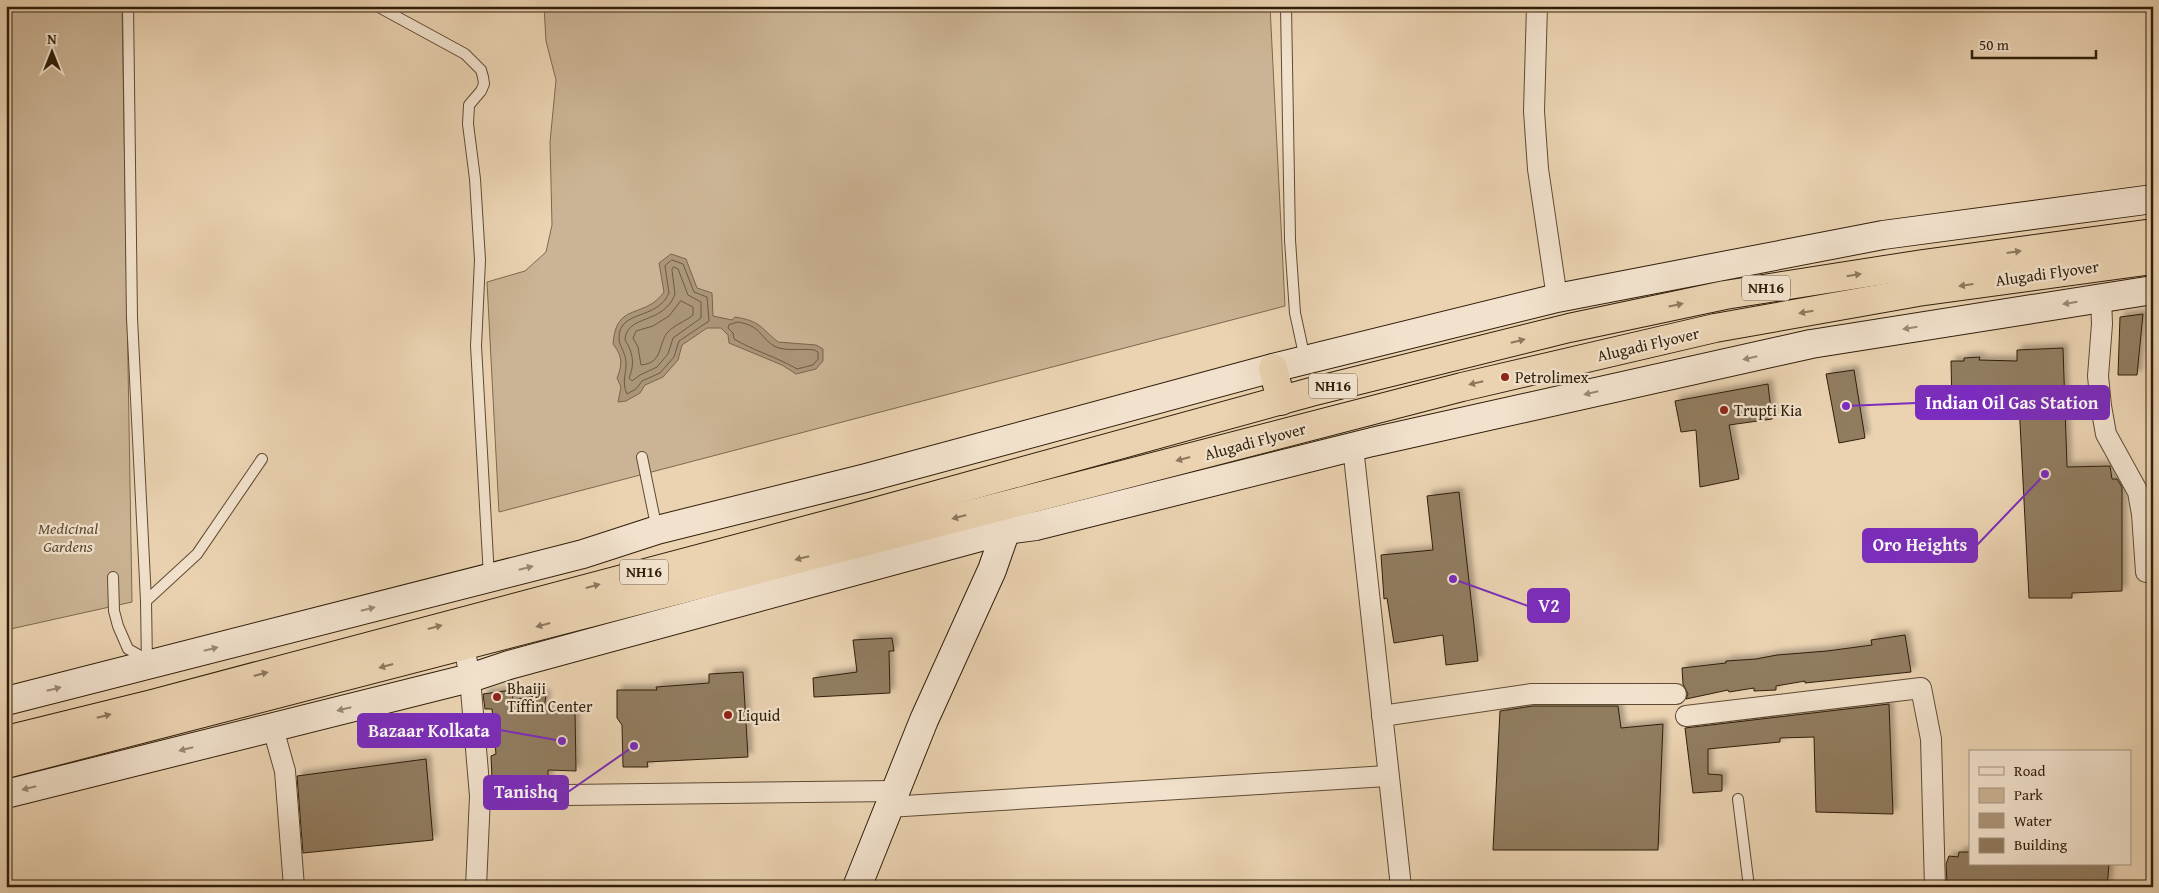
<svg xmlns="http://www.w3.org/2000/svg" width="2159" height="893" viewBox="0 0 2159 893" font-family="'Gentium Book Plus',serif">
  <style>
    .green { fill: #cbb495; stroke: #7d694f }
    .water { fill: #ab9579; stroke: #79654c }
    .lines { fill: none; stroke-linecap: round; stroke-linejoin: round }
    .shore { stroke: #6d5a41; stroke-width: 1 }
    .building { fill: #917c61; stroke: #2f1e09; filter: url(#shadow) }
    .lane-casing { stroke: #5e4b33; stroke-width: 12 }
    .street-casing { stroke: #5e4b33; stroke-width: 22 }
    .secondary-casing { stroke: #2f1e09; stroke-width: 30 }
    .highway-casing { stroke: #2f1e09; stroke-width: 30 }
    .lane { stroke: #f2e2cd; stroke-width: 10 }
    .street { stroke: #f2e2cd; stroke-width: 20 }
    .secondary { stroke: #f2e2cd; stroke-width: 28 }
    .highway { stroke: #ebd3b2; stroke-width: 28 }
    .oneway { fill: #8d785e }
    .oneway2 { fill: #9a8a75 }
    .poi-dot { fill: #8f2418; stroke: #f2e2cd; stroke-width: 2 }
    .labels { text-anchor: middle; stroke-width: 4.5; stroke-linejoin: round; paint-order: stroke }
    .shield { fill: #f2e2cd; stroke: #6a5944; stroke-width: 1 }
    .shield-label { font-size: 15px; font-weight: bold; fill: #2f1e09 }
    .street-label { font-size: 16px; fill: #2f1e09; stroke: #f2e2cd }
    .poi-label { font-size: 16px; fill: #2f1e09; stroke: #f2e2cd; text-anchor: start }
    .park-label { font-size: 16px; font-style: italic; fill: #5e4b33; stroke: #f2e2cd }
    .leader { fill: none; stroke: #7b2cbf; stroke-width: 2 }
    .callout-dot { fill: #7b2cbf; stroke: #f2e2cd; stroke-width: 2 }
    .callout { fill: #7b2cbf; stroke: #7b2cbf; stroke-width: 2 }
    .callout-label { font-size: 18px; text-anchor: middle; font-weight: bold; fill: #fff }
  </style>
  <defs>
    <filter id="shadow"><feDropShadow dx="4.5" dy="-4.5" stdDeviation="2.5" flood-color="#0004"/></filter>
  </defs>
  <rect width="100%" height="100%" fill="#ebd3b2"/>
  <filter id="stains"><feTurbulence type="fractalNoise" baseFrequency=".004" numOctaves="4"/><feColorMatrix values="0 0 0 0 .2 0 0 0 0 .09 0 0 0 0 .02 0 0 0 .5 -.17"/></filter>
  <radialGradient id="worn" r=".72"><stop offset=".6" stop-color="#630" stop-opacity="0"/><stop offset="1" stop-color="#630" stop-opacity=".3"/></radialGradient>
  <g class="green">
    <path d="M 6,6 L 122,6 L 132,602 L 6,630 Z"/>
    <path d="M 544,6 L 1270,6 L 1285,306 L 499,512 L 487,282 L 525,271 L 546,252 L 552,225 L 550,142 L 556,80 L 546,41 Z"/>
  </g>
  <path class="water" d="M 671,254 L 686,259 L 697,288 L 712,293 L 713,316 L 732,320 L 735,317 C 760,321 760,327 778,342 L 816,345 L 823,349 L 823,361 L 816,369 L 796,374 L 782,365 L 729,343 L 728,335 L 721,328 L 707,328 L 682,345 L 678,360 L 663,377 L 645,385 L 640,393 L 626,401 L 618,402 L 621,387 L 617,378 C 623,364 622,355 613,344 C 616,301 644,320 664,292 L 659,263 Z"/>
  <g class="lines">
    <g class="shore">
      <path d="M 672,260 L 683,264 L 694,292 L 707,297 L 709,321 L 679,341 L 674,357 L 660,373 L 642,381 L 636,389 L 627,394 C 621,381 627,373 626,361 C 625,352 619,345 619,339 C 618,309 657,321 669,293 L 665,266 Z"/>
      <path d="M 674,267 L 678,269 L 688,295 L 701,302 L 701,318 L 673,338 L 668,354 L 657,367 L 640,375 L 632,381 L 629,378 C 635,364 633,352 625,340 C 626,314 664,325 675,294 L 672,270 Z"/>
      <path d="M 681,301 L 693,307 L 693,315 C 686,321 674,325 667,333 C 658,345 663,363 641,365 L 638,347 L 633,338 L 636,331 L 653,326 L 669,316 Z"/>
      <path d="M 738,322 C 761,326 758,335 774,346 C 784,352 803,348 814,350 L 818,352 L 818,359 L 813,365 L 797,369 C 777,357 754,351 734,339 L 733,333 L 728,328 L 729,325 Z"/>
    </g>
  </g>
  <g class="building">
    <path d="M 2143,314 L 2137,375 L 2118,375 L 2120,317 Z"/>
    <path d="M 2063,348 L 2067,467 L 2110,466 L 2112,479 L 2117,479 L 2122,487 L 2122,591 L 2072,593 L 2072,598 L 2029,598 L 2019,403 L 1952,407 L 1951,361 L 1964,361 L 1964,358 L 1980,357 L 1979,360 L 2017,361 L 2017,350 Z"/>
    <path d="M 1854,370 L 1865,438 L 1839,443 L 1826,374 Z"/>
    <path d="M 1768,384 L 1772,419 L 1729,425 L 1739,479 L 1700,487 L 1696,430 L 1681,432 L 1675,401 Z"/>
    <path d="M 1459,492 L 1478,661 L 1446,665 L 1443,635 L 1394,643 L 1387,598 L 1384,599 L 1381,555 L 1433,550 L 1427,496 Z"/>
    <path d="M 1905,635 L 1911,672 L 1805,683 L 1805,681 L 1776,686 L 1776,690 L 1754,691 L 1754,688 L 1729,692 L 1728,690 L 1686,699 L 1688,694 L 1683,684 L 1682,668 L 1726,663 L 1726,661 L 1756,659 L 1777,655 L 1827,651 L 1872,645 L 1871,640 Z"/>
    <path d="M 892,638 L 894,651 L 889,651 L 890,693 L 814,697 L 813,678 L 857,672 L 853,640 Z"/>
    <path d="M 743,672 L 748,757 L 647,762 L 648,767 L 623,767 L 622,725 L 617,718 L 617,690 L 657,690 L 656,687 L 709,683 L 709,674 Z"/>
    <path d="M 512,690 L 513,700 L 546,694 L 544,711 L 575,711 L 576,771 L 548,770 L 548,782 L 510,783 L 510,779 L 492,779 L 491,756 L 496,754 L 492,709 L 485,709 L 483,694 Z"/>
    <path d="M 1889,704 L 1893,814 L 1816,812 L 1814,737 L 1780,738 L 1780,742 L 1708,749 L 1708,774 L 1722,775 L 1722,791 L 1693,793 L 1685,728 Z"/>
    <path d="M 1533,706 L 1618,706 L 1621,728 L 1663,724 L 1658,850 L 1493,850 L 1500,711 Z"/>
    <path d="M 426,759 L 433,840 L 303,853 L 297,776 Z"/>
    <path d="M 1959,852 L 1970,852 L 1970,864 L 2109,864 L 2107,887 L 2022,885 L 2022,887 L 1968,887 L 1947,882 L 1946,864 L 1949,856 L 1958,857 Z"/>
  </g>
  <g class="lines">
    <g class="lane-casing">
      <g id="lane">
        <path d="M 128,6 L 132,318 L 146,601 L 147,665"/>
        <path d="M 377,6 L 465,54 L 481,70 L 483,77 L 484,84 L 481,91 L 469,105 L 468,124 L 475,179 L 480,260 L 476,346 L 489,577"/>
        <path d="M 1286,6 L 1290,240 L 1295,313 L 1305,359"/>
        <path d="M 642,457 L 657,530"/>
        <path d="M 113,577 L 114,611 L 118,626 L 128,649 L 146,659"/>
        <path d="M 146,601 L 197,554 L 262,459"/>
        <path d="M 1738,799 L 1749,887"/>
      </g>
    </g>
    <g class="street-casing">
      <g id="street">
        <path d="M 1537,6 L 1534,111 L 1538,169 L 1557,298"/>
        <path d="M 2101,298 L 2102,324 L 2098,376 L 2101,406 L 2106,434 L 2138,492 L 2142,514 L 2146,572"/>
        <path d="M 1353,447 L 1401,887"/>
        <path d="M 464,646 L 470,678 L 480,796 L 476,887"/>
        <path d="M 1382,716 L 1532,694 L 1676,694"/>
        <path d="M 1686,716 L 1921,688 L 1931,739 L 1935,887"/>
        <path d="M 275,726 L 274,732 L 285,771 L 294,887"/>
        <path d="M 480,796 L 895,791"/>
        <path d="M 888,807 L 1387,776"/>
      </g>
    </g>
    <g class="secondary-casing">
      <g id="secondary">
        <path d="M 6,701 L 583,554 L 657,530 L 866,478 L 1273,368 L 1557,298 L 1883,235 L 2153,199"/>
        <path d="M 6,794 L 470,678 L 509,665 L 1006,530 L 1036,526 L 1372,442 L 1811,344 L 2153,290"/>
        <path d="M 857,887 L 924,720 L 992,570 L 1006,530 L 1006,517"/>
      </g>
    </g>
    <g class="highway-casing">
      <g id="highway">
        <path d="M 1273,368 L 1281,401"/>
        <path d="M 6,740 L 152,704 L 871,513 L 1311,392 L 1569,328 L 1725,295 L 1923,264 L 2153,233"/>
        <path d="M 6,764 L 1462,387 L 1715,328 L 1918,292 L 2153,260"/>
      </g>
    </g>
    <use href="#lane" class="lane"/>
    <use href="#street" class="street"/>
    <use href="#secondary" class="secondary"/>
    <use href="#highway" class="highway"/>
  </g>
  <defs><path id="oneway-solid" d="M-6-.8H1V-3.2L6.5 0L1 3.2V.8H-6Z" transform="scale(1.25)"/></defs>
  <g class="oneway">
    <use href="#oneway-solid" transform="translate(2014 252) rotate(-8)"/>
    <use href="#oneway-solid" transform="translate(1854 275) rotate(-9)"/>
    <use href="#oneway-solid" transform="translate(1966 285) rotate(172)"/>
    <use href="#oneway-solid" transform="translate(1676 305) rotate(-12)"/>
    <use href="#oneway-solid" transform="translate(1806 312) rotate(170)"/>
    <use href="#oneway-solid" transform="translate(1518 341) rotate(-14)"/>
    <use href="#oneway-solid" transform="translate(1476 383) rotate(167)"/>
    <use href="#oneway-solid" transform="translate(1183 459) rotate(165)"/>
    <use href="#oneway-solid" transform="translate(959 517) rotate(165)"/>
    <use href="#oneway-solid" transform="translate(802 558) rotate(166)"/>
    <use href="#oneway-solid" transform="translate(593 586) rotate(-15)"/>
    <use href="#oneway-solid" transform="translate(543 625) rotate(165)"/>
    <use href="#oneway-solid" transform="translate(435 627) rotate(-15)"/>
    <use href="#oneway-solid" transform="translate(386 666) rotate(165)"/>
    <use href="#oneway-solid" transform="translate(261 674) rotate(-15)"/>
    <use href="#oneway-solid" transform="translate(104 716) rotate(-14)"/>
  </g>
  <g class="oneway2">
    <use href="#oneway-solid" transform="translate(2070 303) rotate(171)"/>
    <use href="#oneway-solid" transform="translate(1910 328) rotate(171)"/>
    <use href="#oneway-solid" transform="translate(1750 358) rotate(167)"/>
    <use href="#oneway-solid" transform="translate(1591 393) rotate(167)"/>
    <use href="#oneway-solid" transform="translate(526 568) rotate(-14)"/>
    <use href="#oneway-solid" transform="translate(368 609) rotate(-14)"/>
    <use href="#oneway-solid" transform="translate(211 649) rotate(-14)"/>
    <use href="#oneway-solid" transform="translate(54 689) rotate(-14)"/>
    <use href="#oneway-solid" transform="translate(344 709) rotate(166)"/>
    <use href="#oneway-solid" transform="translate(186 749) rotate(166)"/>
    <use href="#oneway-solid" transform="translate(29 788) rotate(166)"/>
  </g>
  <g class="poi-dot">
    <circle cx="1505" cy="377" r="5"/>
    <circle cx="1724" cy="410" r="5"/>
    <circle cx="497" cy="697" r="5"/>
    <circle cx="728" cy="715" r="5"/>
  </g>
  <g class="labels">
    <g class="shield">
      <rect x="1742" y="275.5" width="48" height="25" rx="4"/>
      <rect x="1309" y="373.5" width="48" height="25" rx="4"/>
      <rect x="620" y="559.5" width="48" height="25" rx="4"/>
    </g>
    <g class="shield-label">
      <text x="1766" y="293">NH16</text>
      <text x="1333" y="391">NH16</text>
      <text x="644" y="577">NH16</text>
    </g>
    <g class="street-label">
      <text transform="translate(2047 273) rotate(-8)" y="6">Alugadi Flyover</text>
      <text transform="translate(1648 344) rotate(-13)" y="6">Alugadi Flyover</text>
      <text transform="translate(1255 441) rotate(-15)" y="6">Alugadi Flyover</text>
    </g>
    <g class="poi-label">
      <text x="1515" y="383">Petrolimex</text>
      <text x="1734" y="416">Trupti Kia</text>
      <text x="507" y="694">Bhaiji<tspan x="507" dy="18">Tiffin Center</tspan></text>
      <text x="738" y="721">Liquid</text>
    </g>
    <g class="park-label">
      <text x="68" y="534">Medicinal<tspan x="68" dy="18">Gardens</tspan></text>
    </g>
  </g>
  <path class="leader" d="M1846 406L1916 403M2045 474L1977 545M1453 579L1528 606M562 741L500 730M634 746L568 792"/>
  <g class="callout-dot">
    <circle cx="1846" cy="406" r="5"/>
    <circle cx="2045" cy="474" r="5"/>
    <circle cx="1453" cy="579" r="5"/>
    <circle cx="562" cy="741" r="5"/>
    <circle cx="634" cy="746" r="5"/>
  </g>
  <g class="callout">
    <rect x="1916" y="386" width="193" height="33" rx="5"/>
    <rect x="1863" y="529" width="114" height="33" rx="5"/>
    <rect x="1528" y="589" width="41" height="33" rx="5"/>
    <rect x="358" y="714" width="142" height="33" rx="5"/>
    <rect x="484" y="776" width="84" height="33" rx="5"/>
  </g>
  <g class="callout-label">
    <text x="2012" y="409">Indian Oil Gas Station</text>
    <text x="1920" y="551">Oro Heights</text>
    <text x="1549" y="612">V2</text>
    <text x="429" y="737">Bazaar Kolkata</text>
    <text x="526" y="798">Tanishq</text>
  </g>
  <rect width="2159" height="893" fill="none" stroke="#ebd3b2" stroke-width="25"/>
  <rect x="8" y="8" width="2144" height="878" fill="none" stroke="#2f1e09" stroke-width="2.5"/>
  <rect x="12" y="12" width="2134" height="868" fill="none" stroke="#2f1e09"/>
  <rect x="1969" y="750" width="162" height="115" fill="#f2e2cd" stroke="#a4947f"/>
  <rect x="1979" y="767" width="25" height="8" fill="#f2e2cd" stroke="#a4947f"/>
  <text x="2014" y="776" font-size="15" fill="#2f1e09">Road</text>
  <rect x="1979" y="788" width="25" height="15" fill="#cbb495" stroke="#a4947f"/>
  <text x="2014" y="800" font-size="15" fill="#2f1e09">Park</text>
  <rect x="1979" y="813" width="25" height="15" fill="#ab9579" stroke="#a4947f"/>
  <text x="2014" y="826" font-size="15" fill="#2f1e09">Water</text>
  <rect x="1979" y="838" width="25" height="15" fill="#917c61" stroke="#a4947f"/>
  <text x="2014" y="850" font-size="15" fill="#2f1e09">Building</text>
  <g transform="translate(52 52)" stroke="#f2e2cd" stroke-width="4" paint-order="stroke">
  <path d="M0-4L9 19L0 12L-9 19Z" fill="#2f1e09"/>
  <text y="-8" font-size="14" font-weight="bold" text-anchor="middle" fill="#2f1e09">N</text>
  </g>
  <path d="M1972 50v8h124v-8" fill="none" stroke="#2f1e09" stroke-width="2.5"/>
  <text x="1979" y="50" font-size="15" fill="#2f1e09" stroke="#f2e2cd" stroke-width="4" paint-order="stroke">50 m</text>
  <rect width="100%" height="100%" filter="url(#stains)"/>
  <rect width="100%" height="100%" fill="url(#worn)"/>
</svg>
